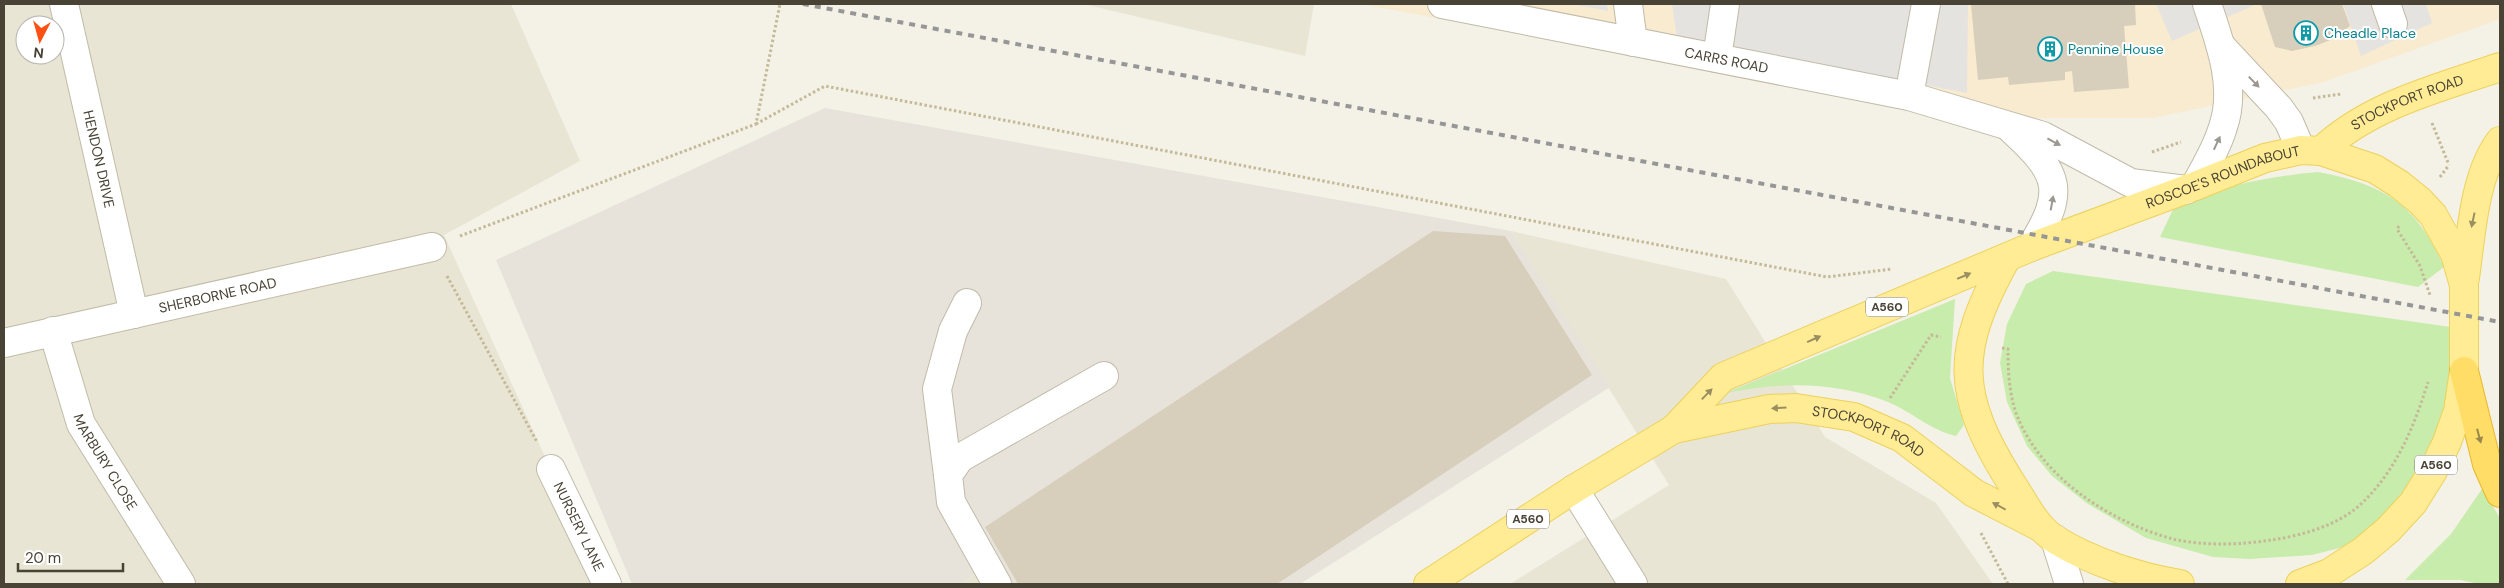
<svg xmlns="http://www.w3.org/2000/svg" width="2504" height="588" viewBox="0 0 2504 588" font-family="'DM Sans',sans-serif">
  <style>
    .residential { fill: #e9e5d4; fill-rule: evenodd }
    .commercial { fill: #f8ebd0 }
    .industrial { fill: #e7e3db }
    .green { fill: #c8ecac }
    .parking { fill: #e5e3df }
    .building { fill: #d7cfbb }
    .lines { fill: none; stroke-linecap: round; stroke-linejoin: round }
    .minor-casing { stroke: #c1bba8; stroke-width: 30 }
    .major-casing { stroke: #edd15c; stroke-width: 30 }
    .highway-casing { stroke: #e9b82c; stroke-width: 30 }
    .path { stroke: #c4b998; stroke-width: 3; stroke-dasharray: 2.5 2.5; stroke-linecap: butt }
    .minor { stroke: #fff; stroke-width: 28 }
    .major { stroke: #ffec95; stroke-width: 28 }
    .highway { stroke: #ffdd67; stroke-width: 28 }
    .rail { stroke: #969696; stroke-width: 4; stroke-dasharray: 6 6; stroke-linecap: butt }
    .oneway { fill: #9a9890 }
    .oneway2 { fill: #9a8f60 }
    .oneway3 { fill: #9a884c }
    .labels { text-anchor: middle; stroke-width: 4; stroke-linejoin: round; paint-order: stroke }
    .shield { fill: #fff; stroke: #7f7b72; stroke-width: 1 }
    .shield-label { font-size: 12px; font-weight: bold; fill: #484335 }
    .culture-label { font-size: 14px; fill: #0d838f; stroke: #fff; text-anchor: start }
    .street-label { font-size: 14px; fill: #484335; stroke: #fff }
  </style>
  <rect width="100%" height="100%" fill="#f4f2e6"/>
  <g class="residential">
    <path d="M 4,4 L 511,4 L 580,161 L 444,235 L 603,584 L 4,584 ZM 25,25 L 55,25 L 55,55 L 25,55 Z"/>
    <path d="M 1083,4 L 1314,4 L 1305,56 Z"/>
    <path d="M 1511,231 L 1726,279 L 1825,437 L 1936,503 L 1993,584 L 1510,584 L 1669,485 Z"/>
    <path d="M 974,574 L 981,584 L 961,584 Z"/>
  </g>
  <path class="commercial" d="M 1361,4 L 2500,4 L 2500,19 L 2324,82 L 2153,118 L 1966,118 Z"/>
  <path class="industrial" d="M 825,108 L 1511,231 L 1610,387 L 1300,584 L 981,584 L 974,574 L 961,584 L 632,584 L 496,260 Z"/>
  <g class="green">
    <path d="M 2318,172 C 2385,185 2415,203 2444,267 L 2418,287 L 2160,237 L 2177,201 C 2224,187 2269,176 2318,172 Z"/>
    <path d="M 2053,271 L 2451,327 L 2452,395 L 2423,486 L 2363,542 L 2312,555 L 2249,559 L 2213,557 L 2146,538 L 2088,504 L 2052,476 L 2027,446 L 2007,402 L 2000,363 L 2007,324 L 2026,284 Z"/>
    <path d="M 1955,299 L 1950,378 L 1964,425 L 1956,436 C 1930,430 1912,412 1888,402 C 1833,381 1783,382 1726,393 Z"/>
    <path d="M 2482,489 L 2500,518 L 2500,584 L 2479,584 L 2461,580 L 2405,580 L 2451,534 Z"/>
  </g>
  <g class="parking">
    <path d="M 1572,4 L 1607,4 L 1608,11 Z"/>
    <path d="M 1672,4 L 1968,4 L 1967,93 L 1677,38 Z"/>
    <path d="M 2156,4 L 2254,4 L 2255,5 L 2172,41 Z"/>
    <path d="M 2343,4 L 2426,4 L 2432,23 L 2361,56 Z"/>
  </g>
  <g class="building">
    <path d="M 1971,4 L 2135,4 L 2136,25 L 2124,26 L 2129,88 L 2074,92 L 2072,71 L 2065,72 L 2065,80 L 2009,85 L 2008,77 L 1978,80 Z"/>
    <path d="M 2261,4 L 2342,4 L 2350,26 L 2333,39 L 2315,46 L 2292,51 L 2275,47 Z"/>
    <path d="M 1433,231 L 1505,236 L 1592,375 L 1277,584 L 1018,584 L 985,527 Z"/>
  </g>
  <g class="lines">
    <g class="minor-casing">
      <g id="minor">
        <path id="s1" d="M 64,4 L 134,314"/>
        <path id="s2" d="M 1442,4 L 1909,96 L 2043,136 L 2131,183 L 2186,190"/>
        <path d="M 1628,4 L 1633,42"/>
        <path d="M 2386,4 L 2393,24"/>
        <path d="M 2221,46 L 2279,108 L 2289,122 L 2301,150"/>
        <path d="M 1717,58 L 1725,4"/>
        <path d="M 1909,96 L 1926,4"/>
        <path d="M 2011,129 C 2059,173 2067,190 2031,247"/>
        <path d="M 2195,186 C 2205,167 2217,148 2223,127 C 2237,87 2220,43 2207,4"/>
        <path id="s3" d="M 53,331 L 81,424 L 181,584"/>
        <path id="s4" d="M 4,343 L 432,247"/>
        <path id="s5" d="M 551,469 L 607,584"/>
        <path d="M 948,475 L 937,389 L 953,331 L 967,303"/>
        <path d="M 1574,489 L 1633,584"/>
        <path d="M 2055,539 L 2069,584"/>
        <path d="M 997,584 L 951,502 L 948,475 L 960,458 L 1104,376"/>
      </g>
    </g>
    <g class="major-casing">
      <g id="major">
        <path id="s6" d="M 2321,151 C 2369,105 2439,88 2500,67"/>
        <path d="M 2006,259 C 1955,351 1955,394 2012,484 C 2024,502 2036,528 2056,540 C 2092,562 2138,577 2180,584"/>
        <path d="M 2465,278 C 2471,236 2474,175 2500,141"/>
        <path id="s7" d="M 1674,429 L 1769,409 L 1796,408 L 1854,417 L 1902,438 L 1974,493 L 2038,526"/>
        <path id="s8" d="M 1428,584 L 1574,489 L 1674,429 L 1723,377 L 2031,247 L 2195,186 L 2265,158 L 2301,150 L 2321,151 L 2375,169 L 2399,184 L 2420,201 L 2433,215 L 2455,254 L 2464,285 L 2464,371 L 2458,411 L 2447,442 L 2433,471 L 2413,503 L 2388,530 L 2363,551 L 2329,573 L 2300,584"/>
      </g>
    </g>
    <g class="highway-casing">
      <path id="highway" d="M 2464,371 L 2487,464 L 2500,493"/>
    </g>
    <g class="path">
      <path d="M 2313,98 L 2341,94"/>
      <path d="M 2432,123 L 2449,165"/>
      <path d="M 756,124 L 825,86 L 1827,277 L 1892,269"/>
      <path d="M 2152,152 L 2181,142"/>
      <path d="M 2440,177 L 2449,165"/>
      <path d="M 2399,226 L 2397,229 L 2420,266 L 2430,295"/>
      <path d="M 460,236 L 756,124 L 780,4"/>
      <path d="M 447,276 L 537,442"/>
      <path d="M 2002,348 L 2008,349 C 2008,371 2009,392 2016,413 C 2040,477 2110,522 2173,539 C 2204,546 2240,545 2271,540 C 2301,536 2339,525 2361,504 C 2396,471 2414,427 2428,382"/>
      <path d="M 1890,398 L 1931,335 L 1941,337"/>
      <path d="M 1981,533 L 2008,584"/>
    </g>
    <use href="#minor" class="minor"/>
    <use href="#major" class="major"/>
    <use href="#highway" class="highway"/>
    <path class="rail" d="M 803,4 L 2500,322"/>
  </g>
  <defs><path id="oneway-solid" d="M-6-.8H1V-3.2L6.5 0L1 3.2V.8H-6Z" transform="scale(1.25)"/></defs>
  <g class="oneway">
    <use href="#oneway-solid" transform="translate(2254 82) rotate(46)"/>
    <use href="#oneway-solid" transform="translate(2054 142) rotate(28)"/>
    <use href="#oneway-solid" transform="translate(2217 143) rotate(-65)"/>
    <use href="#oneway-solid" transform="translate(2052 203) rotate(-80)"/>
  </g>
  <g class="oneway2">
    <use href="#oneway-solid" transform="translate(2473 220) rotate(102)"/>
    <use href="#oneway-solid" transform="translate(1964 276) rotate(-23)"/>
    <use href="#oneway-solid" transform="translate(1814 339) rotate(-24)"/>
    <use href="#oneway-solid" transform="translate(1707 394) rotate(-46)"/>
    <use href="#oneway-solid" transform="translate(1779 408) rotate(177)"/>
    <use href="#oneway-solid" transform="translate(1999 506) rotate(-152)"/>
  </g>
  <use class="oneway3" href="#oneway-solid" transform="translate(2479 436) rotate(75)"/>
  <defs>
    <g id="building-ring" transform="scale(1.25)"><circle r="9.5" fill="#fff" stroke="#0f9aa8" stroke-width="1.5"/><path d="M-4-6H4V6H1V3H-1V6H-4ZM-2.5-4.3h1.7v1.8h-1.7ZM.8-4.3h1.7v1.8H.8ZM-2.5-1h1.7V.8h-1.7ZM.8-1h1.7V.8H.8Z" fill="#0f9aa8"/></g>
  </defs>
  <g fill-rule="evenodd">
    <use href="#building-ring" x="2306" y="33"/>
    <use href="#building-ring" x="2050" y="49"/>
  </g>
  <g class="labels">
    <g class="shield">
      <rect x="1866" y="297.5" width="42" height="19" rx="4"/>
      <rect x="2415" y="455.5" width="42" height="19" rx="4"/>
      <rect x="1507" y="509.5" width="42" height="19" rx="4"/>
    </g>
    <g class="shield-label">
      <text x="1887" y="311">A560</text>
      <text x="2436" y="469">A560</text>
      <text x="1528" y="523">A560</text>
    </g>
    <g class="culture-label">
      <text x="2324" y="38">Cheadle Place</text>
      <text x="2068" y="54">Pennine House</text>
    </g>
    <g class="street-label">
      <text dy="5" stroke="none"><textPath href="#s2" startOffset="290">CARRS ROAD</textPath></text>
      <text dy="5" stroke="none"><textPath href="#s6" startOffset="100">STOCKPORT ROAD</textPath></text>
      <text dy="5" stroke="none"><textPath href="#s1" startOffset="159">HENDON DRIVE</textPath></text>
      <text dy="5" stroke="none"><textPath href="#s8" startOffset="901">ROSCOE'S ROUNDABOUT</textPath></text>
      <text dy="5" stroke="none"><textPath href="#s4" startOffset="219">SHERBORNE ROAD</textPath></text>
      <text dy="5" stroke="none"><textPath href="#s7" startOffset="201">STOCKPORT ROAD</textPath></text>
      <text dy="5" stroke="none"><textPath href="#s3" startOffset="142">MARBURY CLOSE</textPath></text>
      <text dy="5" stroke="none"><textPath href="#s5" startOffset="64">NURSERY LANE</textPath></text>
    </g>
  </g>
  <rect width="2504" height="588" fill="none" stroke="#484335" stroke-width="10"/>
  <g transform="translate(40 40) rotate(186)"><circle r="24" fill="#ffffff" stroke="#b6b4ae"/>
  <path d="M0-4L9 19L0 12L-9 19Z" fill="#ff5013"/>
  <text y="-8" font-size="14" font-weight="bold" text-anchor="middle" fill="#484335">N</text>
  </g>
  <path d="M18 563v8h105v-8" fill="none" stroke="#484335" stroke-width="2.5"/>
  <text x="25" y="563" font-size="15" fill="#484335" stroke="#ffffff" stroke-width="4" paint-order="stroke">20 m</text>
</svg>
